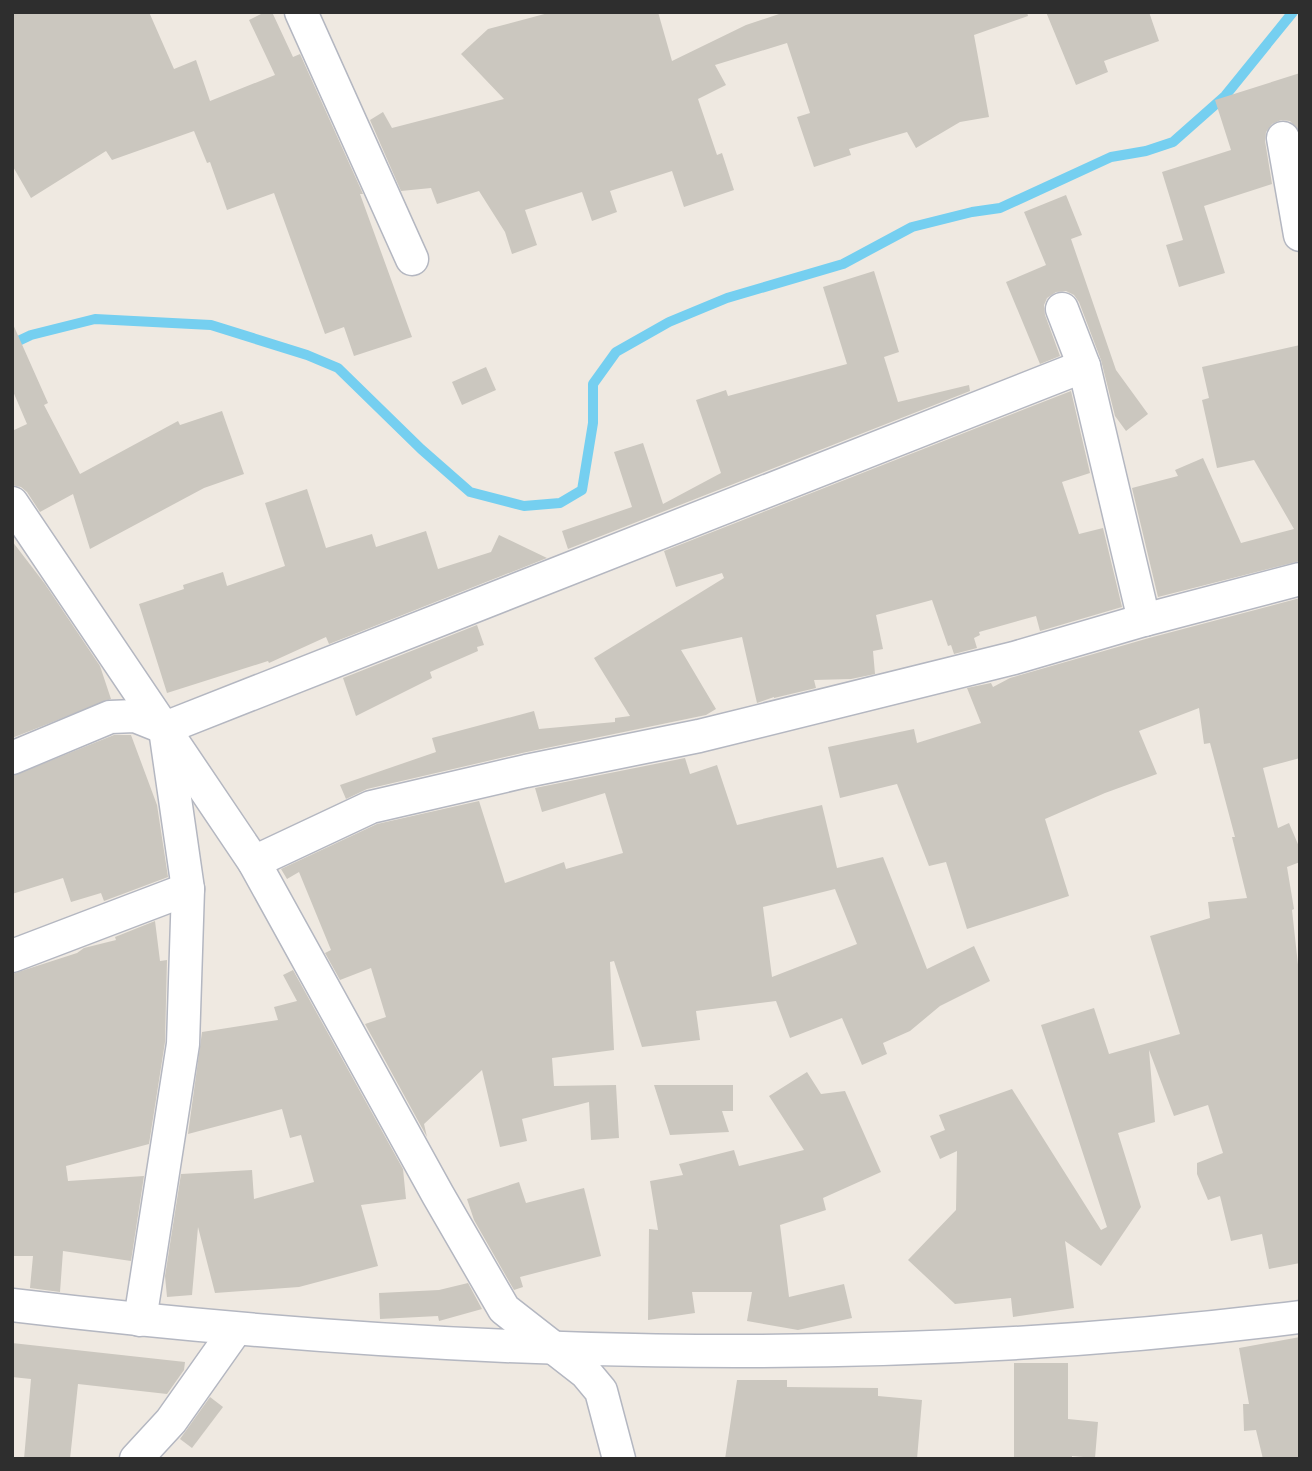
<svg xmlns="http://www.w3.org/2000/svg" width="1312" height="1471" viewBox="0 0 1312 1471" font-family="Lato,sans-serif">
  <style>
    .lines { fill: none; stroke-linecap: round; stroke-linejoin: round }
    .stream { stroke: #75cff0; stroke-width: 10 }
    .building { fill: #cbc7bf; fill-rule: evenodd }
    .minor-casing { stroke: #b4b7c1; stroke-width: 35 }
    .minor { stroke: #fff; stroke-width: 32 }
  </style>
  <rect width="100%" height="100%" fill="#efe9e1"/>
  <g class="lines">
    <path class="stream" d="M 12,344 L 31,335 L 95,319 L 211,325 L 307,355 L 338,368 L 421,449 L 470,492 L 524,506 L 560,503 L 582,490 L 593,423 L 593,384 L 616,352 L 669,322 L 727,298 L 843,264 L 912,227 L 972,212 L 1000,208 L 1111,157 L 1146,151 L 1173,142 L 1225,96 L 1293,12"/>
  </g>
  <g class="building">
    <path d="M 12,12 L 149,12 L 174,69 L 196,60 L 210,101 L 275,75 L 249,20 L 265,12 L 272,12 L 293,57 L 300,54 L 363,194 L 360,194 L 412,337 L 354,356 L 344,327 L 325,334 L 274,193 L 227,210 L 210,162 L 207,163 L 194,131 L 112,160 L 106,151 L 31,198 L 12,165 Z"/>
    <path d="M 552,12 L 658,12 L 672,61 L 746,25 L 785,12 L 1027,12 L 1028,16 L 974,35 L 989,117 L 960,122 L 916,148 L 907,132 L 849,149 L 851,155 L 814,167 L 797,117 L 810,113 L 787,43 L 715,65 L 726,85 L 698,99 L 717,155 L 722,153 L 734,190 L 684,207 L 672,171 L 610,191 L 617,212 L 592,221 L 582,192 L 525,210 L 537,245 L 512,254 L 505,232 L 479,191 L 437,204 L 431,188 L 401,191 L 370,120 L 383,112 L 392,128 L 504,99 L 461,54 L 488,29 Z"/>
    <path d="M 1046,12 L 1149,12 L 1159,41 L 1104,61 L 1108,72 L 1076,85 Z"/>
    <path d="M 1300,73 L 1300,132 L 1290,121 L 1281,120 L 1272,124 L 1266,132 L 1265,141 L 1272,184 L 1204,206 L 1225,273 L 1179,287 L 1166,245 L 1183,240 L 1162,172 L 1231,150 L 1215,100 Z"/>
    <path d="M 1066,195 L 1082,235 L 1071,239 L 1116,370 L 1148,414 L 1126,431 L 1115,416 L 1101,360 L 1079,302 L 1074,295 L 1066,291 L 1056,292 L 1047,298 L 1044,305 L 1045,315 L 1060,356 L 1040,364 L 1006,282 L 1046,265 L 1024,212 Z"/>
    <path d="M 874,271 L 899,352 L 884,357 L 898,402 L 969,385 L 970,391 L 568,549 L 562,531 L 632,507 L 614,452 L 643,443 L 663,504 L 721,473 L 696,400 L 726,390 L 728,396 L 847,364 L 823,287 Z"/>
    <path d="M 12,322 L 48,403 L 44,405 L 80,474 L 178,421 L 180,425 L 222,411 L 244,474 L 204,488 L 90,549 L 73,494 L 40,512 L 27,492 L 21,487 L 12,485 L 12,431 L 27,424 L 12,389 Z"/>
    <path d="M 1300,345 L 1300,561 L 1158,597 L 1132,488 L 1178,476 L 1175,470 L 1203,458 L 1241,543 L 1294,529 L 1254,460 L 1217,468 L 1202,400 L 1209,398 L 1202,367 Z"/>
    <path d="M 486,367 L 496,390 L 462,405 L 452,382 Z"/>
    <path d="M 1071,391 L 1090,473 L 1062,482 L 1079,534 L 1103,528 L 1122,607 L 1040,631 L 1036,616 L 979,632 L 980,635 L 974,638 L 977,648 L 954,654 L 951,645 L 948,646 L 932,600 L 876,615 L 883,649 L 873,651 L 875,674 L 851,679 L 814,680 L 816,688 L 774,698 L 774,697 L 757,703 L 742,637 L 681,650 L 716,709 L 706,715 L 522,753 L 367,789 L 346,799 L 340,785 L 436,752 L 432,738 L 534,711 L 539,729 L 615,722 L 615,718 L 630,716 L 594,658 L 724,578 L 722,573 L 676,587 L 664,551 Z"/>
    <path d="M 307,489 L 326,548 L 372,534 L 376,547 L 426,531 L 438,569 L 491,552 L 499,535 L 547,558 L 329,644 L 326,637 L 269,663 L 268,661 L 167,693 L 139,604 L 184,589 L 183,585 L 223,572 L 227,586 L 285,566 L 265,503 Z"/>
    <path d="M 12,541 L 45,584 L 100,666 L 111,699 L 12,738 Z"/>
    <path d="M 1300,598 L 1300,758 L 1263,768 L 1278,828 L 1289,823 L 1300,849 L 1300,862 L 1287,867 L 1294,909 L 1292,910 L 1300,983 L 1300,1263 L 1269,1269 L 1262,1234 L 1231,1241 L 1220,1196 L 1208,1200 L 1197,1174 L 1197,1163 L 1223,1153 L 1208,1105 L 1174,1116 L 1149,1050 L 1155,1122 L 1118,1133 L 1141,1207 L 1101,1266 L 1065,1241 L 1074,1308 L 1013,1317 L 1011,1298 L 955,1304 L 908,1260 L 956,1210 L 957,1151 L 940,1159 L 930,1136 L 945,1130 L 939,1115 L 1012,1089 L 1101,1230 L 1107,1227 L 1041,1025 L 1094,1008 L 1109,1054 L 1180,1034 L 1150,936 L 1210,918 L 1208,902 L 1247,898 L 1232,837 L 1235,837 L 1210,743 L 1204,744 L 1199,708 L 1139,731 L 1157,774 L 1105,793 L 1045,819 L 1069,896 L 967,929 L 946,862 L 929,866 L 897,784 L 840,798 L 828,747 L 914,729 L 917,743 L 981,723 L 967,688 L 991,683 L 993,687 L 1010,678 L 1149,638 Z"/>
    <path d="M 477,625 L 484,645 L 477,647 L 478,651 L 430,672 L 432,678 L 356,716 L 343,678 Z"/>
    <path d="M 114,735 L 131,735 L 157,805 L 168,877 L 104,901 L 101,893 L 71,902 L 63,878 L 12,894 L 12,776 Z"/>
    <path d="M 685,758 L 690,774 L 717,765 L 737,825 L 822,805 L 837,868 L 883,857 L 927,969 L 974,946 L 990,981 L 940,1006 L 910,1031 L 883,1043 L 887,1054 L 862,1065 L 842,1018 L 790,1038 L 776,1001 L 696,1011 L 700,1040 L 642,1047 L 614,961 L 610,962 L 614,1050 L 552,1058 L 554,1086 L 616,1085 L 619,1138 L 591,1140 L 589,1102 L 522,1119 L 527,1141 L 500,1147 L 482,1070 L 424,1124 L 427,1137 L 365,1024 L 386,1017 L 371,968 L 340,980 L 325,953 L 331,950 L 299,872 L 287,879 L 281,869 L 377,824 L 479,801 L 505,883 L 564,862 L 566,869 L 623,853 L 605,793 L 542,812 L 535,788 ZM 835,889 L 857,944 L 772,977 L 763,907 Z"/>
    <path d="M 155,921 L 160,961 L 167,960 L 165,1042 L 149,1144 L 66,1166 L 68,1181 L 144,1176 L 131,1261 L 63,1251 L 60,1292 L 30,1288 L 33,1256 L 12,1256 L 12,974 L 77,953 L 84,948 L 116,940 L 115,937 Z"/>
    <path d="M 293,970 L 403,1169 L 406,1199 L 361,1205 L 378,1266 L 299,1287 L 215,1293 L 198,1227 L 192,1295 L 167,1297 L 165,1276 L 181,1174 L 252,1170 L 254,1199 L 314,1182 L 301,1135 L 290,1138 L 282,1109 L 188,1134 L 202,1032 L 278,1020 L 274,1007 L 297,1001 L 283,975 Z"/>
    <path d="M 807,1072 L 821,1094 L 845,1091 L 881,1172 L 823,1198 L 826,1210 L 780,1225 L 789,1297 L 844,1284 L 852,1318 L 798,1330 L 747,1321 L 752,1292 L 692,1292 L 695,1313 L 648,1320 L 649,1229 L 658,1230 L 650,1181 L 683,1175 L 679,1164 L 734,1150 L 739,1166 L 804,1150 L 769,1096 Z"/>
    <path d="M 654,1085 L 733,1085 L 733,1111 L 722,1111 L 729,1132 L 670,1135 Z"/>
    <path d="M 519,1182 L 526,1203 L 584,1188 L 601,1256 L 520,1277 L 523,1287 L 514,1290 L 474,1220 L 467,1199 Z"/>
    <path d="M 468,1283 L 482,1309 L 439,1321 L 438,1316 L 380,1319 L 379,1293 L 439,1290 Z"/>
    <path d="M 1300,1337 L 1300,1459 L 1263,1459 L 1256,1430 L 1244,1431 L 1243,1404 L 1249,1404 L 1239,1348 Z"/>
    <path d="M 12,1343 L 185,1362 L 184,1370 L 167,1394 L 78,1384 L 70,1459 L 24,1459 L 31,1379 L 12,1377 Z"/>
    <path d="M 1014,1363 L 1068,1363 L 1068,1419 L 1098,1422 L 1095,1458 L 1072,1456 L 1072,1459 L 1014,1459 Z"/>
    <path d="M 737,1380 L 787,1380 L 787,1387 L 878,1388 L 878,1396 L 922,1400 L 917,1459 L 725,1459 Z"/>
    <path d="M 210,1397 L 223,1407 L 192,1448 L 180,1439 Z"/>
  </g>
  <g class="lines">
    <g class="minor-casing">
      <g id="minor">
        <path d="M 301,12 L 412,259"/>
        <path d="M 1283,138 L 1300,235"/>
        <path d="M 1062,309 L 1084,366 L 1144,620"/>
        <path d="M 12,503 L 254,862 L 438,1195 L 504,1309 L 586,1373 L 601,1391 L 619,1459"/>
        <path d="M 12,758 L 110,717 L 135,716 L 165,728 L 1084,366"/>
        <path d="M 254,862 L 371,807 L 526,771 L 699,736 L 1014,658 L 1144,620 L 1300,579"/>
        <path d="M 12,956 L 188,889"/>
        <path d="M 12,1305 C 439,1356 872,1371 1300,1317"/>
        <path d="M 140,1320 L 183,1044 L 188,889 L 166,736"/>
        <path d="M 136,1459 L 171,1421 L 236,1329"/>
      </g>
    </g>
    <use href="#minor" class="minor"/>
  </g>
  <rect width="1312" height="1471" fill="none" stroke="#2e2e2e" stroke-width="28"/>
</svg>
